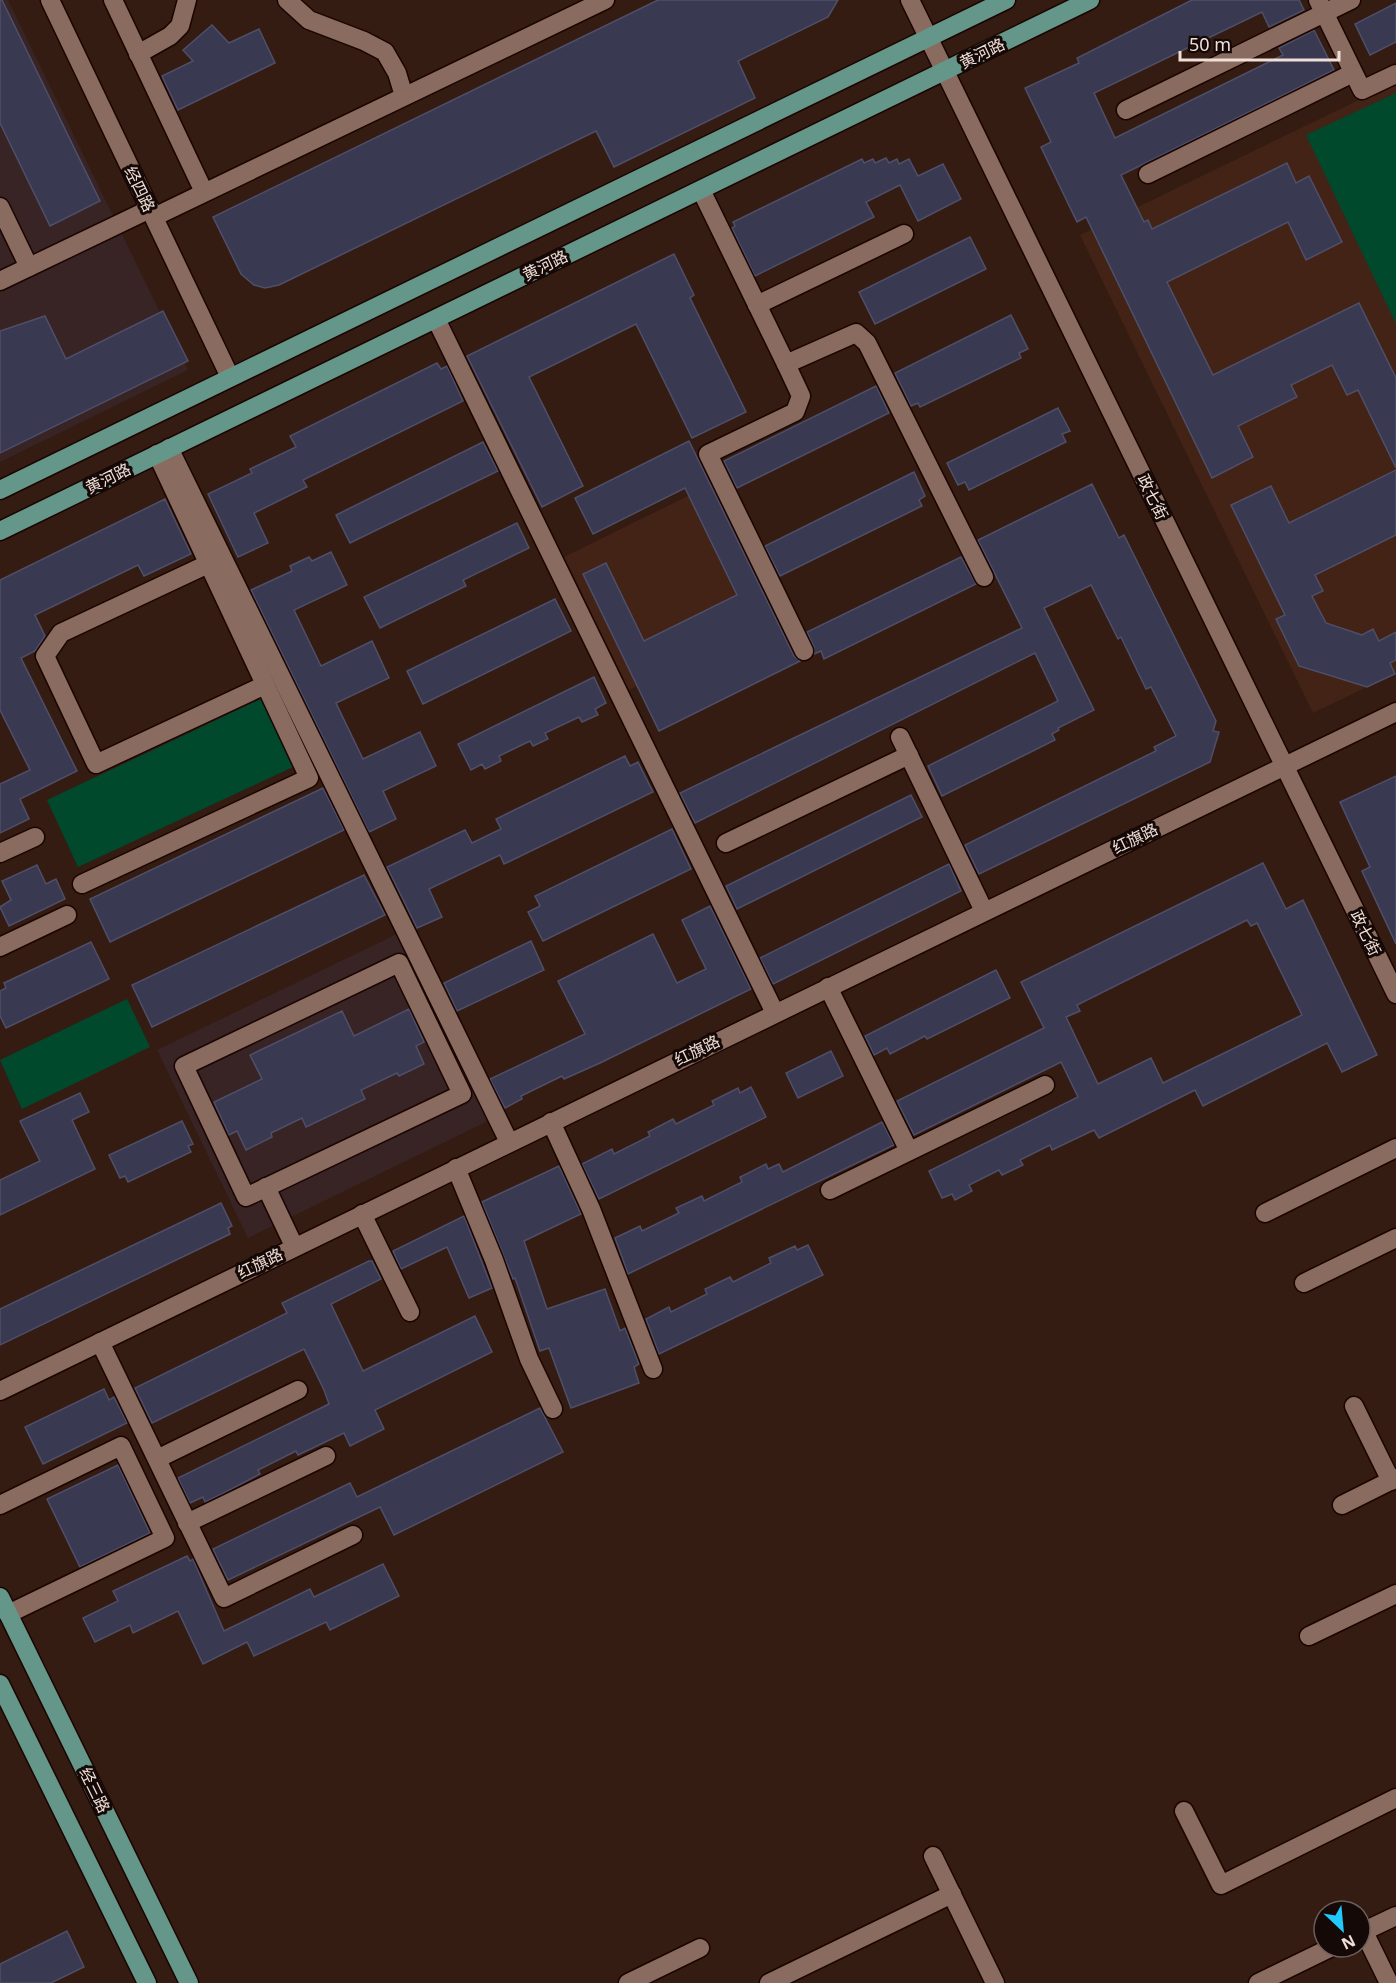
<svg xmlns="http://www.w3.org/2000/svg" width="1396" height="1983" viewBox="0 0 1396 1983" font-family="'Noto Sans','Noto Sans SC',sans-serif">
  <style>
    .commercial { fill: #382424 }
    .built { fill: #422316 }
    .green { fill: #01492d }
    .building { fill: #3a3952; stroke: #4f4f69; stroke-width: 1.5; fill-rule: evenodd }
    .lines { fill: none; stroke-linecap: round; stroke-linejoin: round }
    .minor-casing { stroke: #1b0501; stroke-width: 21 }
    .major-casing { stroke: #1b0501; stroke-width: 21 }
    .minor { stroke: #896b5f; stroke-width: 18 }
    .major { stroke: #64978a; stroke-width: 18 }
    .labels { text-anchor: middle; stroke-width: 6; stroke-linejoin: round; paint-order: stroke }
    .street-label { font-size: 16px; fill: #f0dfd8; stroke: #140906 }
  </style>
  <rect width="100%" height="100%" fill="#341c12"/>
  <g class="commercial">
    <path d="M 0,0 L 8,0 L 188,370 L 0,462 Z"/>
    <path d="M 397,934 L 488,1121 L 248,1238 L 157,1050 Z"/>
  </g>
  <g class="built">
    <path d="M 1396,82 L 1396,673 L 1313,713 L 1080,235 Z"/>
    <path d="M 712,484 L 777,617 L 629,690 L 564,557 Z"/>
  </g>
  <g class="green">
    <path d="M 1396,93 L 1396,324 L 1306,135 Z"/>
    <path d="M 261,699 L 293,767 L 78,867 L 47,800 Z"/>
    <path d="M 127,999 L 150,1047 L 22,1109 L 0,1060 Z"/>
  </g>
  <g class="building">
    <path d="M 0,0 L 2,0 L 100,201 L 50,226 L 0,123 Z"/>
    <path d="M 658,0 L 838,0 L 828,17 L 738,61 L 755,98 L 614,167 L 596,131 L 279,285 L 265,288 L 254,285 L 241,274 L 213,217 Z"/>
    <path d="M 1192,0 L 1299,0 L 1304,10 L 1269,27 L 1262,12 L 1094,93 L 1115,138 L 1283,55 L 1279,48 L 1314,30 L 1334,70 L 1121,175 L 1144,222 L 1148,220 L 1152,229 L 1287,163 L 1296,183 L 1309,176 L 1342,242 L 1306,260 L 1288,222 L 1167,282 L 1213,375 L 1359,303 L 1396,378 L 1396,468 L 1358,390 L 1347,395 L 1332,365 L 1291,385 L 1297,397 L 1238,426 L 1253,457 L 1212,478 L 1086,217 L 1077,222 L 1041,147 L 1051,142 L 1025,88 L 1079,63 L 1077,58 Z"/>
    <path d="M 1396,3 L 1396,42 L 1370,55 L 1355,24 Z"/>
    <path d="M 212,25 L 229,43 L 259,29 L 275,63 L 178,110 L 162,76 L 193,61 L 183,50 Z"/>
    <path d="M 886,158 L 889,163 L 897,159 L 899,164 L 909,159 L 918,176 L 943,164 L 961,199 L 918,221 L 900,185 L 866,202 L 874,217 L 755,276 L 732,228 L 735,226 L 733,222 L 862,159 L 864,163 L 873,159 L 875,163 Z"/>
    <path d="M 970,237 L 986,269 L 875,324 L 859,292 Z"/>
    <path d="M 674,254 L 694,295 L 690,298 L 746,412 L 692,438 L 636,324 L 529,377 L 583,486 L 542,507 L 467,356 Z"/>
    <path d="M 163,311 L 188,361 L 0,453 L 0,331 L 45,316 L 66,359 Z"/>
    <path d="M 1011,315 L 1028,349 L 1019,353 L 1021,358 L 920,407 L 918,403 L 911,406 L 895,373 Z"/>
    <path d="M 437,363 L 441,369 L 447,366 L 463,401 L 303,480 L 307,487 L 254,513 L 268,543 L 238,557 L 208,494 L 252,473 L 250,469 L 296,447 L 290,436 Z"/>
    <path d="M 876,386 L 889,413 L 737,488 L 724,461 Z"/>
    <path d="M 1058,408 L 1070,431 L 1062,434 L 1066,442 L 969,490 L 965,482 L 958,485 L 947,463 Z"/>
    <path d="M 689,441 L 794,656 L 800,661 L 659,731 L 583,574 L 606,563 L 644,641 L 737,595 L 685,488 L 593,534 L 575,498 Z"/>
    <path d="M 483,442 L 498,471 L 350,543 L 336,515 Z"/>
    <path d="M 1396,470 L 1396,535 L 1315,575 L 1323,591 L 1312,596 L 1326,623 L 1362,635 L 1373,629 L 1379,641 L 1396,632 L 1396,660 L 1390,663 L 1395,674 L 1367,687 L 1299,666 L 1276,619 L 1285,615 L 1231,505 L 1271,486 L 1289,523 Z"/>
    <path d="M 914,472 L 925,496 L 919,500 L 922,506 L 780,576 L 765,546 Z"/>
    <path d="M 1092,484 L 1119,538 L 1124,535 L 1216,721 L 1213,731 L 1219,732 L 1210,762 L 979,874 L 965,845 L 1156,751 L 1154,747 L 1176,736 L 1151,687 L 1146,689 L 1121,637 L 1118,639 L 1091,585 L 1044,608 L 1094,710 L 1058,728 L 1059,730 L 1052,734 L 1055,740 L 942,796 L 928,766 L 1058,701 L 1035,653 L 695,823 L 680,793 L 1022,628 L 978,540 Z"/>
    <path d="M 165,499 L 191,554 L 144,576 L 138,565 L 35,615 L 45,636 L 35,651 L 21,658 L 77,771 L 20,799 L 29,819 L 0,833 L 0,784 L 30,770 L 0,710 L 0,580 Z"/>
    <path d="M 517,523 L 529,548 L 463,580 L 466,586 L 380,628 L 364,597 Z"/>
    <path d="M 331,552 L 347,585 L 294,610 L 321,666 L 372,641 L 389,678 L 336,703 L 363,759 L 420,732 L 436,766 L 383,791 L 396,819 L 369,832 L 251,590 L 292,571 L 290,566 L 309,557 L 312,561 Z"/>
    <path d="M 961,557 L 976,584 L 824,659 L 821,651 L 814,654 L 814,647 L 807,632 Z"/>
    <path d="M 555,599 L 571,631 L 423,704 L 407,671 Z"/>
    <path d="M 594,677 L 606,703 L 595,709 L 598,715 L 582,722 L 579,717 L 545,733 L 548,739 L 533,746 L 530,741 L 499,756 L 501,761 L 485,769 L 482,764 L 471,770 L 458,744 Z"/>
    <path d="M 625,756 L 630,766 L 638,762 L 653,792 L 504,864 L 500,855 L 429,889 L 442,917 L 417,928 L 387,867 L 465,830 L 472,843 L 501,829 L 496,819 Z"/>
    <path d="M 1396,776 L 1396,944 L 1362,871 L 1370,867 L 1340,802 Z"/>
    <path d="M 323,788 L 344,830 L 110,942 L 90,899 Z"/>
    <path d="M 911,795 L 922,817 L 737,909 L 726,886 Z"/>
    <path d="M 672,829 L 691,869 L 543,941 L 528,912 L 540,906 L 535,896 Z"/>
    <path d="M 1263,863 L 1286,909 L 1303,900 L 1377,1055 L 1342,1072 L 1327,1043 L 1203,1106 L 1195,1090 L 1099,1138 L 1094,1130 L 1052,1150 L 1050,1145 L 1020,1160 L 1023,1165 L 1002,1175 L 999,1170 L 969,1185 L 972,1191 L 955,1200 L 952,1194 L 942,1198 L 929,1171 L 1078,1097 L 1061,1062 L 914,1135 L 897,1101 L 1044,1028 L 1021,982 ZM 1247,920 L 1251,926 L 1257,923 L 1302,1015 L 1163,1083 L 1151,1058 L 1098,1084 L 1066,1017 L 1080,1011 L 1077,1005 Z"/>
    <path d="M 949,864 L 961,891 L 773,984 L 760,958 Z"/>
    <path d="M 37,865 L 46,884 L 56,879 L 65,899 L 9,926 L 0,907 L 11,900 L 2,881 Z"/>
    <path d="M 364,875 L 385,915 L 152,1027 L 132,985 Z"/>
    <path d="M 710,906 L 751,989 L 600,1063 L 564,1079 L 562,1076 L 521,1096 L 522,1099 L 505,1108 L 490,1079 L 585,1034 L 558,981 L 653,934 L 677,983 L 706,969 L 682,920 Z"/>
    <path d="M 531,941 L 544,970 L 457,1011 L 444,983 Z"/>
    <path d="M 91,942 L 109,979 L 6,1028 L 0,1016 L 0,991 L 6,988 L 4,983 Z"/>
    <path d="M 996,970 L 1010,998 L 927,1039 L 925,1036 L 890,1054 L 887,1048 L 874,1055 L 865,1036 Z"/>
    <path d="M 409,1009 L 424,1042 L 416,1046 L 424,1064 L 399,1076 L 397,1073 L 361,1090 L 365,1099 L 306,1127 L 302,1118 L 271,1133 L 272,1137 L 246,1150 L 237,1131 L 229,1135 L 214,1102 L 262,1079 L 250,1055 L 342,1011 L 354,1036 Z"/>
    <path d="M 831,1051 L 843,1076 L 798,1098 L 786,1073 Z"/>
    <path d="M 751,1087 L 766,1117 L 599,1199 L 582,1164 L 612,1149 L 614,1154 L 650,1136 L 648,1132 L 673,1119 L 676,1124 L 714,1105 L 712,1101 L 738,1088 L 740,1093 Z"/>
    <path d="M 80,1093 L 89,1112 L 72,1120 L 95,1169 L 0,1215 L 0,1180 L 40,1161 L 20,1121 Z"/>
    <path d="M 182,1121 L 193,1144 L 188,1146 L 191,1152 L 128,1182 L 125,1176 L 120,1178 L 109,1155 Z"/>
    <path d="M 882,1122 L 894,1145 L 628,1274 L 615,1238 L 640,1226 L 642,1231 L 679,1213 L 676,1208 L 702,1196 L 704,1201 L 742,1182 L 740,1177 L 766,1164 L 768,1169 L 779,1164 L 783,1172 Z"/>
    <path d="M 559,1166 L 581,1214 L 524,1241 L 547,1309 L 605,1289 L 620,1331 L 625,1328 L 639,1364 L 634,1367 L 639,1383 L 571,1408 L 549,1348 L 540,1351 L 515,1278 L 513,1279 L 482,1202 Z"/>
    <path d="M 221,1203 L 232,1226 L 228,1228 L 230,1234 L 0,1345 L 0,1309 Z"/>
    <path d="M 464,1216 L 492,1288 L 469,1298 L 447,1247 L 401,1269 L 393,1251 Z"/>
    <path d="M 808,1245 L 823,1275 L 659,1354 L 646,1319 L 669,1307 L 671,1312 L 707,1294 L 705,1289 L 730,1277 L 733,1282 L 771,1263 L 769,1258 L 795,1246 L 797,1250 Z"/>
    <path d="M 369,1261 L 372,1261 L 381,1279 L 331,1304 L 363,1371 L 475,1316 L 492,1352 L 375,1410 L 384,1429 L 350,1446 L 344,1433 L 298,1455 L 296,1451 L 258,1470 L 260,1474 L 222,1494 L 205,1502 L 203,1497 L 190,1503 L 178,1478 L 329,1404 L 324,1390 L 304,1349 L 152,1423 L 135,1388 L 287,1313 L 282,1303 Z"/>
    <path d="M 104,1389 L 109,1400 L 114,1397 L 127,1423 L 43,1464 L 25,1427 Z"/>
    <path d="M 540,1408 L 563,1452 L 394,1535 L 380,1507 L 228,1580 L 213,1549 L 350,1483 L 357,1497 Z"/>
    <path d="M 118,1465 L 150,1533 L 80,1567 L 47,1499 Z"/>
    <path d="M 187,1556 L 190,1561 L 193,1559 L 224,1631 L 310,1589 L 314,1597 L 383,1564 L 399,1596 L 330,1630 L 326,1622 L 254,1656 L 247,1642 L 203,1664 L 178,1611 L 133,1633 L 130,1625 L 95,1642 L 83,1618 L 118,1601 L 113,1591 Z"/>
    <path d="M 67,1931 L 84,1967 L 51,1983 L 0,1983 L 0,1964 Z"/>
  </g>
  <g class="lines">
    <g class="minor-casing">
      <g id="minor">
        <path d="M 50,0 L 230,377"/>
        <path d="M 113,0 L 204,192"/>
        <path d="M 287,0 L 309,20 L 364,41 L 385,52 L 397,73 L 404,96"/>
        <path d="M 910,0 L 1396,994"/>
        <path d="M 1318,0 L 1362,90 L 1396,74"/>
        <path d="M 138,54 L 170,36 L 180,26 L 187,0"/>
        <path d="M 1126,110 L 1351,0"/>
        <path d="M 1148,174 L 1353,73"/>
        <path d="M 701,190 L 786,364 L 856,333 L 867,343 L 984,577"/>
        <path d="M 0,207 L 29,267"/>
        <path d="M 154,217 L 605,0"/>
        <path d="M 0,281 L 150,209"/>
        <path d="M 757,305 L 904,234"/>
        <path d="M 436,319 L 775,1013"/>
        <path d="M 786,364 L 801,396 L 795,412 L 708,454 L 804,651"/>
        <path d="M 169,448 L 509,1142"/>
        <path d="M 208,564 L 61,633 L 45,656 L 96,764 L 265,685"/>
        <path d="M 900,737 L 984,911"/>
        <path d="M 726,843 L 909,755"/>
        <path d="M 0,853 L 35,837"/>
        <path d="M 82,884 L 309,778 L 157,454"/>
        <path d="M 0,947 L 67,915"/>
        <path d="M 399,963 L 462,1094 L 246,1197 L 184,1066 Z"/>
        <path d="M 828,987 L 909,1151"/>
        <path d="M 551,1122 L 591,1209 L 653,1369"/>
        <path d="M 456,1168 L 494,1260 L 529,1359 L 553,1409"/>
        <path d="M 266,1187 L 294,1246"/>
        <path d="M 830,1190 L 1045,1085"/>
        <path d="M 1265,1213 L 1396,1148"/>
        <path d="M 362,1214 L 410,1312"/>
        <path d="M 1304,1283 L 1396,1238"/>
        <path d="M 100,1342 L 224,1598 L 353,1535"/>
        <path d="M 0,1391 L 1396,712"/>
        <path d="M 1354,1406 L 1391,1481"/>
        <path d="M 157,1459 L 298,1390"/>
        <path d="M 0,1505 L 121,1446 L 165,1538 L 8,1614"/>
        <path d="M 1342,1505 L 1396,1478"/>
        <path d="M 187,1523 L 326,1456"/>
        <path d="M 1309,1636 L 1396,1594"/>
        <path d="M 1184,1811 L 1221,1885 L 1396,1798"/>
        <path d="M 933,1856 L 995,1983"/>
        <path d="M 1364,1932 L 1389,1983"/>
        <path d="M 1360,1933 L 1396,1916"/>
        <path d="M 628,1983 L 700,1948"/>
        <path d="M 769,1983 L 952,1894"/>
        <path d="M 1258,1983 L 1332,1947"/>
      </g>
    </g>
    <g class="major-casing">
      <g id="major">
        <path d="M 0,490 L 1006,0"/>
        <path d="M 0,531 L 1090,0"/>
        <path d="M 0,1597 L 189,1983"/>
        <path d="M 0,1684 L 147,1983"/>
      </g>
    </g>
    <use href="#minor" class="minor"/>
    <use href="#major" class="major"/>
  </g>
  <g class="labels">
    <g class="street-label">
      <text transform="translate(982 53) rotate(-26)" y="6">黄河路</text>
      <text transform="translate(140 189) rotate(64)" y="6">经四路</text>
      <text transform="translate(545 265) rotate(-26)" y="6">黄河路</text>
      <text transform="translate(108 478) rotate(-26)" y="6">黄河路</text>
      <text transform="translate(1153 497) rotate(64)" y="6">政七街</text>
      <text transform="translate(1135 838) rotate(-26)" y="6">红旗路</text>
      <text transform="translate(1366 933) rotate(64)" y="6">政七街</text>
      <text transform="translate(697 1050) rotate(-26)" y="6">红旗路</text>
      <text transform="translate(260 1263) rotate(-26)" y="6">红旗路</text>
      <text transform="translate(95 1790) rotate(64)" y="6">经三路</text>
    </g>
  </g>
  <g transform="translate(1342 1929) rotate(154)"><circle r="28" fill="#140906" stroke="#6c5f5a" stroke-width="1.5"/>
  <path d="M0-4.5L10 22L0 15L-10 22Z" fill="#21c9fd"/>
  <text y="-9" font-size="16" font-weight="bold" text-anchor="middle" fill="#f0dfd8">N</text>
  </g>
  <path d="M1180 51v9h159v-9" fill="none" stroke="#f0dfd8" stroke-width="3"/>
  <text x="1189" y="51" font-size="18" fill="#f0dfd8" stroke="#140906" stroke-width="4.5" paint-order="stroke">50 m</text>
</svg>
